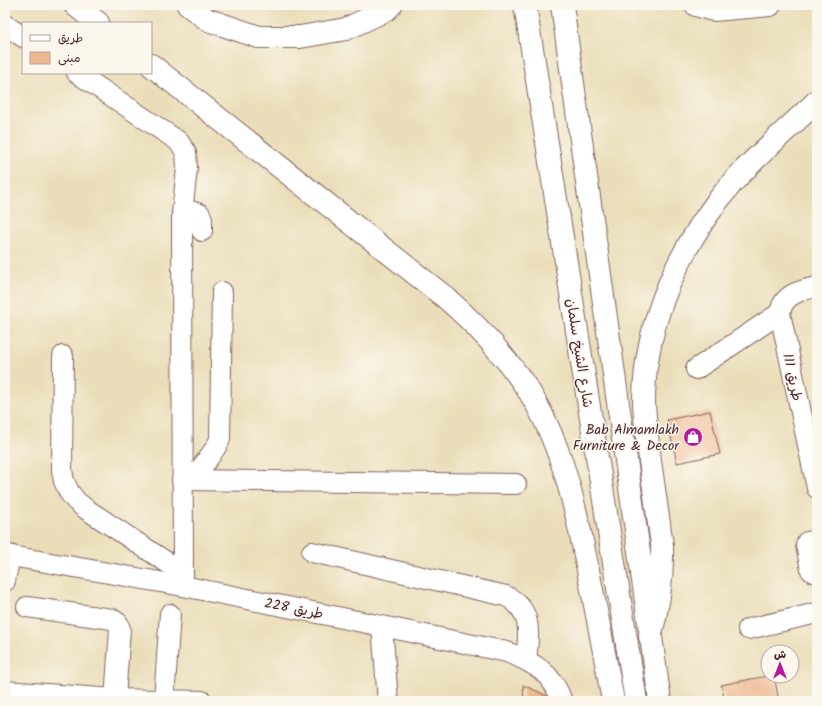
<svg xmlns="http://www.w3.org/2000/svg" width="822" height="706" viewBox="0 0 822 706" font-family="Kalam,'Playpen Sans Arabic',sans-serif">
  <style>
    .building { fill: #edb78f }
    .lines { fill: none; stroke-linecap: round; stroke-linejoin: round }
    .minor-casing { stroke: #82625d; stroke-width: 22 }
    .major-casing { stroke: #82625d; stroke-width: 24 }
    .highway-casing { stroke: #82625d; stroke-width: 24 }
    .minor { stroke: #fff; stroke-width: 20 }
    .major { stroke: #fff; stroke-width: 22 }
    .highway { stroke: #fff; stroke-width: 22 }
    .labels { text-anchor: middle; stroke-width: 3; stroke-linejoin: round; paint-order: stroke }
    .street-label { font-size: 14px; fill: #4a1f2b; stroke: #fbf7ec }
    .poi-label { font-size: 14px; fill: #4a1f2b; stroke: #fbf7ec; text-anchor: end }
  </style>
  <rect width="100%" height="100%" fill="#fbf7ec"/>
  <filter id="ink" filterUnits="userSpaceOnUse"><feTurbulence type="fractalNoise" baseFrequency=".025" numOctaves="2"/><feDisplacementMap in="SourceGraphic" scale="8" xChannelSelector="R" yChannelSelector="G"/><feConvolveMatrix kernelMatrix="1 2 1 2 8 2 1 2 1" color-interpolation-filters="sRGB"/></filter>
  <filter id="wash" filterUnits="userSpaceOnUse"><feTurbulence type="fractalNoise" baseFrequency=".012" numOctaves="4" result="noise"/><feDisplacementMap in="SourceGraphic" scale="16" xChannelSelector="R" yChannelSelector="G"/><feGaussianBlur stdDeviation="0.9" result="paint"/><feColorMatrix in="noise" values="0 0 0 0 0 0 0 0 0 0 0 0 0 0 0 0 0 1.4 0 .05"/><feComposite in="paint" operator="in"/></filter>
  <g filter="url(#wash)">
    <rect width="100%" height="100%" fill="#eadeba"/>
    <g id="blocks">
      <g class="building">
        <path d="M 710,411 L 720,454 L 677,463 L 667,420 Z"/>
        <path d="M 767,676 L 774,676 L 779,701 L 725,701 L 721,685 Z"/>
        <path d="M 523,685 L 547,696 L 550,701 L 524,701 Z"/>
      </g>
    </g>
  </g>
  <g filter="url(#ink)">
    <use href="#blocks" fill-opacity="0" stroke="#82625d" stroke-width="1"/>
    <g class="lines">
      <g class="minor-casing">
        <g id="minor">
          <path d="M 5,25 L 23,37"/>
          <path d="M 77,73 L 178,141 L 186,152 L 187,168 L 182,214 L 183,586"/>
          <path d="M 182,214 L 194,212 L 200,214 L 202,219 L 202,231"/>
          <path d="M 817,287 C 801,290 783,294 780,313 L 817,488"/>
          <path d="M 63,356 L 62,470 L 64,481 L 69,492 L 76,501 L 86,509 L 183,573"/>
          <path d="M 696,369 L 780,313"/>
          <path d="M 182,480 L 516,484"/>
          <path d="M 196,480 C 200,464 214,455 220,439 L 222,292"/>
          <path d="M 817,540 L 807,542 L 806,545 L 811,570 L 813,572 L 817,572"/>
          <path d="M 312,552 L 506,596 C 533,610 529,633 526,660"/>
          <path d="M 5,555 L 183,586 L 382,626 L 507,652 C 534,663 552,672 562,701"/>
          <path d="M 5,581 L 10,555"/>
          <path d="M 27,607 L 112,619 L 118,623 L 120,629 L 115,699"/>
          <path d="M 382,626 L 388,701"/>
          <path d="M 748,629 L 817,613"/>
          <path d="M 5,691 L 115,699 L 202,701"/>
          <path d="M 164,700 L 170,614"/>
        </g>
      </g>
      <g class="major-casing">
        <g id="major">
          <path d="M 525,5 L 636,701"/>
          <path d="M 562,5 L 660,701"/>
        </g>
      </g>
      <g class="highway-casing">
        <g id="highway">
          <path d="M 75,5 L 98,23"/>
          <path d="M 188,5 L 208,20 L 259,37 L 300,37 L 346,29 L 386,10 L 391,5"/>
          <path d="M 696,5 L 713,10 L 770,5"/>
          <path d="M 151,65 L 446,298 C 479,327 507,357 530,393 C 563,447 576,509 588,570 C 597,614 605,657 613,701"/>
          <path d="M 650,637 C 659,606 663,577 662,545 C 658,517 654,489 650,461 C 648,440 644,419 644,398 C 645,319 682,242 732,183 C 758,154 789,128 817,101"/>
        </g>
      </g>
      <use href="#minor" class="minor"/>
      <use href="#major" class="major"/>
      <use href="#highway" class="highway"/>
    </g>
  </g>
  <defs>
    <g id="shop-disc" transform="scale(1)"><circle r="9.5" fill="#b5179e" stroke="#fbf7ec"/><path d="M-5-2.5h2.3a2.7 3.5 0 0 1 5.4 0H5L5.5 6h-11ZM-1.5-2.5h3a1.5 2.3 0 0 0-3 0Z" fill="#fff"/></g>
  </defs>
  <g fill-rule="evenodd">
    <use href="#shop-disc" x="693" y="437"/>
  </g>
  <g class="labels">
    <g class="street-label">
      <text transform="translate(580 353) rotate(81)" y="5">شارع الشيخ سلمان</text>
      <text transform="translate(793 377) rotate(78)" y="5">طريق 111</text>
      <text transform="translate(294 608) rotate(11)" y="5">طريق 228</text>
    </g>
    <g class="poi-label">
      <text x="679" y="434">Bab Almamlakh<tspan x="679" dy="16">Furniture &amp; Decor</tspan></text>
    </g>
  </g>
  <rect width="822" height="706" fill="none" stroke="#fbf7ec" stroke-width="20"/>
  <rect x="22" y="22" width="130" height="52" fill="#fbf7ec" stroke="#b4a19f"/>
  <rect x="30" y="35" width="20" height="6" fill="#ffffff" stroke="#b4a19f"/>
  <text x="58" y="42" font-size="12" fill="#4a1f2b">طريق</text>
  <rect x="30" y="52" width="20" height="12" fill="#edb78f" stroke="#b4a19f"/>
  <text x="58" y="62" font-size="12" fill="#4a1f2b">مبنى</text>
  <g transform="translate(780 664)"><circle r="19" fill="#fbf7ec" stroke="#b4a19f"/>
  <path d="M0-3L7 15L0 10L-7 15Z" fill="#b5179e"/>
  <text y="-6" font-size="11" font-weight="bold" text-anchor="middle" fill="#4a1f2b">ش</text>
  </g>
</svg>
